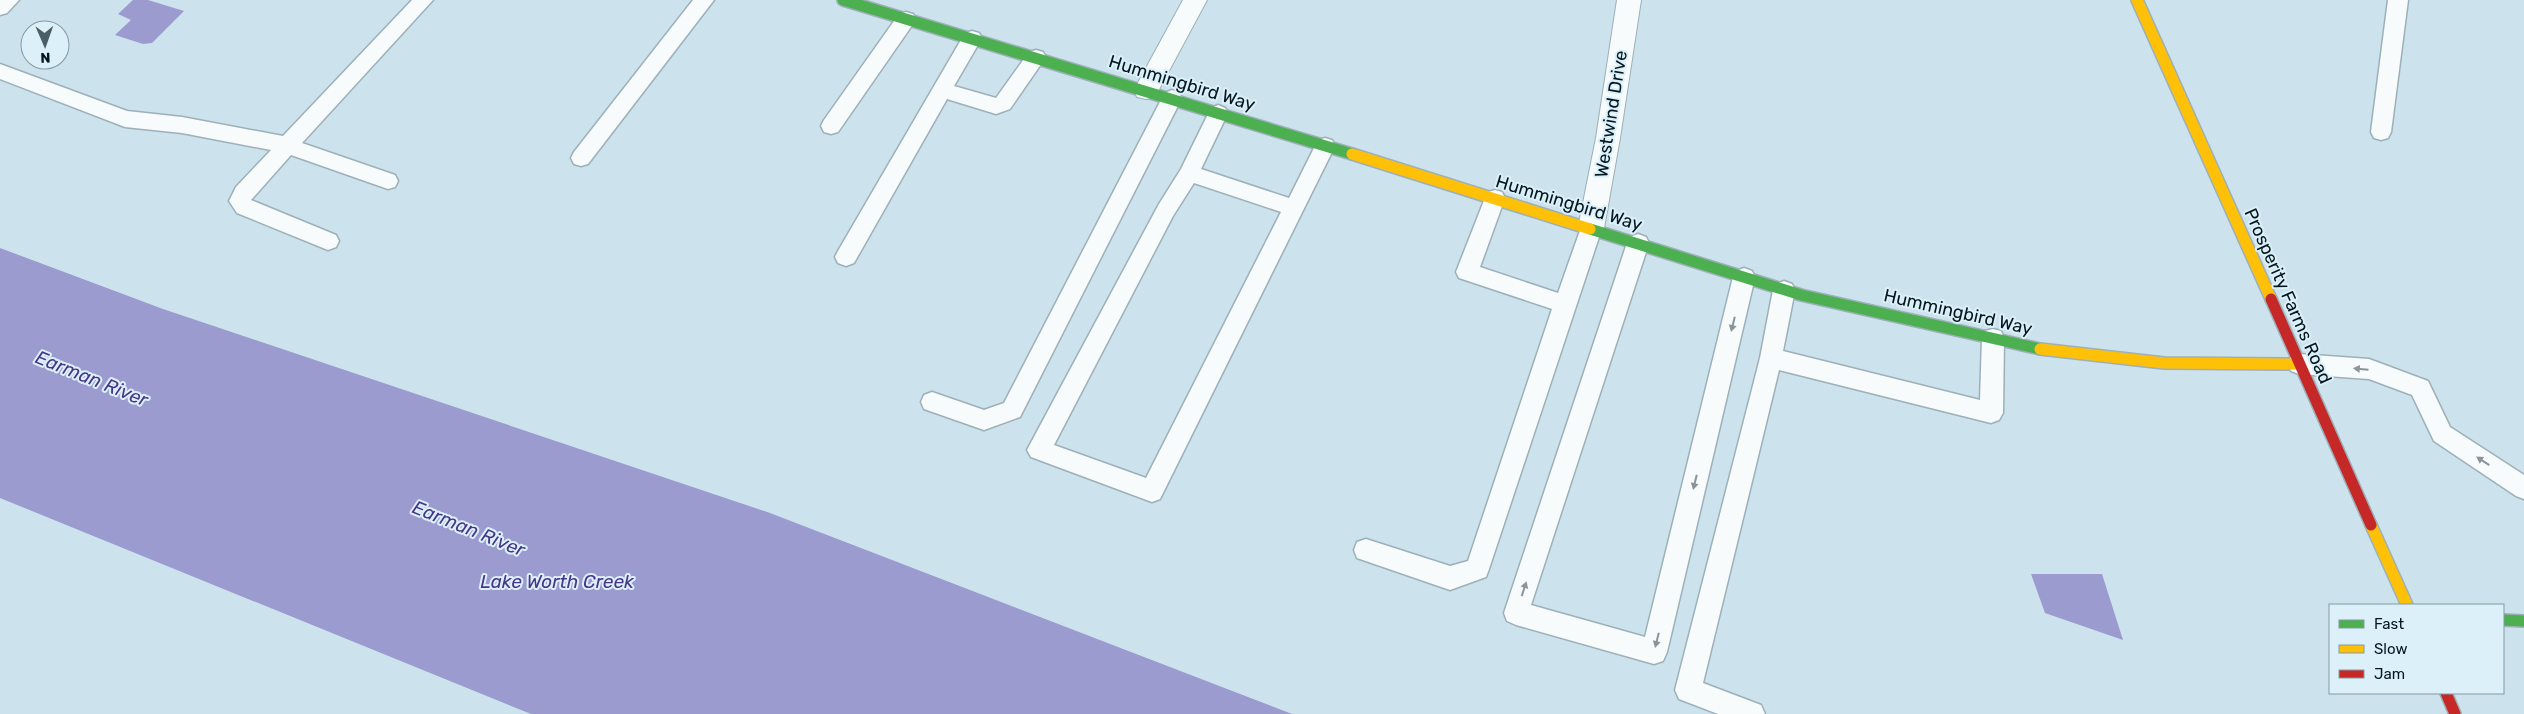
<svg xmlns="http://www.w3.org/2000/svg" width="2524" height="714" viewBox="0 0 2524 714" font-family="Rubik,sans-serif">
  <style>
    .water { fill: #9b9bcf }
    .lines { fill: none; stroke-linecap: round; stroke-linejoin: round }
    .lane-casing { stroke: #9db0b9; stroke-width: 3 }
    .street-casing { stroke: #9db0b9; stroke-width: 2 }
    .fast-casing { stroke: #9db0b9; stroke-width: 14 }
    .slow-casing { stroke: #9db0b9; stroke-width: 14 }
    .jam-casing { stroke: #9db0b9; stroke-width: 14 }
    .lane { fill: #f7fbfc; fill-rule: evenodd }
    .street { fill: #f7fbfc; fill-rule: evenodd }
    .fast { stroke: #4caf50; stroke-width: 11 }
    .slow { stroke: #ffc107; stroke-width: 11 }
    .jam { stroke: #c62828; stroke-width: 11 }
    .oneway { fill: #8a9499 }
    .labels { text-anchor: middle; stroke-width: 4; stroke-linejoin: round; paint-order: stroke }
    .street-label { font-size: 18px; fill: #04171f; stroke: #dcf0f9 }
    .water-label { font-size: 19px; font-style: italic; fill: #473589; stroke: #dcf0f9 }
  </style>
  <rect width="100%" height="100%" fill="#cce2ec"/>
  <g class="water">
    <path d="M 133,0 L 148,0 L 184,11 L 152,43 L 143,44 L 115,35 L 131,20 L 118,14 Z"/>
    <path d="M 0,248 L 163,309 L 770,513 L 1292,714 L 531,714 L 0,498 Z"/>
    <path d="M 2031,574 L 2102,574 L 2123,640 L 2045,613 Z"/>
  </g>
  <g class="lines">
    <g class="lane-casing">
      <g id="lane">
        <path d="M 0,0 L 19,0 L 7,13 L 0,15 Z"/>
        <path d="M 412,0 L 433,0 L 302,143 L 395,175 L 398,181 L 395,187 L 388,189 L 291,155 L 251,200 L 336,235 L 339,241 L 336,247 L 328,250 L 237,213 L 229,201 L 236,187 L 271,150 L 182,133 L 125,127 L 0,79 L 0,64 L 127,111 L 182,117 L 283,136 Z"/>
        <path d="M 693,0 L 714,0 L 588,164 L 581,166 L 574,164 L 571,158 L 574,152 Z"/>
        <path d="M 2388,0 L 2408,0 L 2391,132 L 2388,138 L 2381,140 L 2374,138 L 2371,132 Z"/>
        <path d="M 906,12 L 913,14 L 916,19 L 913,24 L 838,132 L 831,134 L 824,132 L 821,126 L 824,120 L 899,14 Z"/>
        <path d="M 972,31 L 979,33 L 982,38 L 954,86 L 996,98 L 1029,52 L 1036,50 L 1043,52 L 1046,57 L 1010,109 L 996,114 L 947,99 L 854,263 L 846,266 L 838,263 L 835,257 L 838,251 L 965,33 Z"/>
        <path d="M 1172,90 L 1179,93 L 1182,98 L 1020,417 L 984,430 L 924,409 L 921,402 L 924,395 L 932,392 L 984,410 L 1004,403 L 1162,98 L 1165,93 Z"/>
        <path d="M 1218,105 L 1225,108 L 1228,113 L 1201,169 L 1289,198 L 1318,140 L 1325,138 L 1332,140 L 1335,146 L 1160,499 L 1152,502 L 1031,457 L 1027,450 L 1159,204 L 1181,169 L 1211,108 ZM 1194,183 L 1281,212 L 1146,478 L 1054,445 L 1173,216 Z"/>
        <path d="M 1495,190 L 1502,192 L 1505,198 L 1480,267 L 1558,293 L 1583,222 L 1591,219 L 1599,222 L 1602,228 L 1489,569 L 1486,577 L 1450,590 L 1357,558 L 1354,550 L 1357,542 L 1366,539 L 1450,566 L 1468,561 L 1552,309 L 1459,278 L 1456,272 L 1485,198 L 1488,192 Z"/>
        <path d="M 1638,234 L 1646,237 L 1649,243 L 1531,605 L 1645,637 L 1733,277 L 1736,271 L 1744,268 L 1752,271 L 1755,277 L 1667,652 L 1663,661 L 1654,664 L 1516,625 L 1507,621 L 1504,613 L 1627,243 L 1630,237 Z"/>
        <path d="M 1784,281 L 1792,284 L 1795,290 L 1783,351 L 1980,400 L 1982,338 L 1985,331 L 1993,329 L 2001,331 L 2004,338 L 2003,413 L 1999,420 L 1991,423 L 1779,370 L 1703,683 L 1761,705 L 1765,714 L 1718,714 L 1679,699 L 1675,690 L 1760,358 L 1773,290 L 1776,284 Z"/>
        <path d="M 2299,354 L 2369,359 L 2428,381 L 2450,427 L 2524,475 L 2524,499 L 2516,496 L 2434,441 L 2412,395 L 2369,379 L 2299,374 L 2291,371 L 2288,364 L 2291,357 Z"/>
      </g>
    </g>
    <g class="street-casing">
      <g id="street">
        <path d="M 1183,0 L 1207,0 L 1155,97 L 1146,99 L 1137,97 L 1134,90 Z"/>
        <path d="M 1617,0 L 1641,0 L 1620,138 L 1604,228 L 1600,235 L 1591,239 L 1582,235 L 1578,228 L 1596,138 Z"/>
      </g>
    </g>
    <g class="fast-casing">
      <g id="fast">
        <path d="M 843,0 L 1352,154"/>
        <path d="M 1590,229 L 1801,295 L 2040,349"/>
        <path d="M 2503,620 L 2524,621"/>
      </g>
    </g>
    <g class="slow-casing">
      <g id="slow">
        <path d="M 2137,0 L 2271,299"/>
        <path d="M 1352,154 L 1590,229"/>
        <path d="M 2040,349 L 2164,363 L 2299,364"/>
        <path d="M 2371,525 L 2407,605"/>
      </g>
    </g>
    <g class="jam-casing">
      <g id="jam">
        <path d="M 2271,299 L 2371,525"/>
        <path d="M 2446,693 L 2455,714"/>
      </g>
    </g>
    <use href="#lane" class="lane"/>
    <use href="#street" class="street"/>
    <use href="#fast" class="fast"/>
    <use href="#slow" class="slow"/>
    <use href="#jam" class="jam"/>
  </g>
  <defs><path id="oneway-solid" d="M-6-.8H1V-3.2L6.5 0L1 3.2V.8H-6Z" transform="scale(1.25)"/></defs>
  <g class="oneway">
    <use href="#oneway-solid" transform="translate(1733 324) rotate(104)"/>
    <use href="#oneway-solid" transform="translate(2361 369) rotate(-175)"/>
    <use href="#oneway-solid" transform="translate(2483 461) rotate(-147)"/>
    <use href="#oneway-solid" transform="translate(1695 482) rotate(104)"/>
    <use href="#oneway-solid" transform="translate(1524 589) rotate(-72)"/>
    <use href="#oneway-solid" transform="translate(1657 640) rotate(104)"/>
  </g>
  <g class="labels">
    <g class="street-label">
      <text transform="translate(1182 83) rotate(17)" y="6">Hummingbird Way</text>
      <text transform="translate(1611 114) rotate(-81)" y="6">Westwind Drive</text>
      <text transform="translate(1569 203) rotate(17)" y="6">Hummingbird Way</text>
      <text transform="translate(2288 296) rotate(66)" y="6">Prosperity Farms Road</text>
      <text transform="translate(1958 312) rotate(13)" y="6">Hummingbird Way</text>
    </g>
    <g class="water-label">
      <text transform="translate(92 378) rotate(22)" y="7">Earman River</text>
      <text transform="translate(469 528) rotate(22)" y="7">Earman River</text>
      <text x="557" y="588">Lake Worth Creek</text>
    </g>
  </g>
  <rect x="2329" y="604" width="175" height="90" fill="#dcf0f9" stroke="#8699a2"/>
  <rect x="2339" y="620" width="25" height="8" fill="#4caf50" stroke="#8699a2"/>
  <text x="2374" y="629" font-size="15" fill="#04171f">Fast</text>
  <rect x="2339" y="645" width="25" height="8" fill="#ffc107" stroke="#8699a2"/>
  <text x="2374" y="654" font-size="15" fill="#04171f">Slow</text>
  <rect x="2339" y="670" width="25" height="8" fill="#c62828" stroke="#8699a2"/>
  <text x="2374" y="679" font-size="15" fill="#04171f">Jam</text>
  <g transform="translate(45 45) rotate(178)"><circle r="24" fill="#dcf0f9" stroke="#8699a2"/>
  <path d="M0-4L9 19L0 12L-9 19Z" fill="#4a5e67"/>
  <text y="-8" font-size="14" font-weight="bold" text-anchor="middle" fill="#04171f">N</text>
  </g>
</svg>
